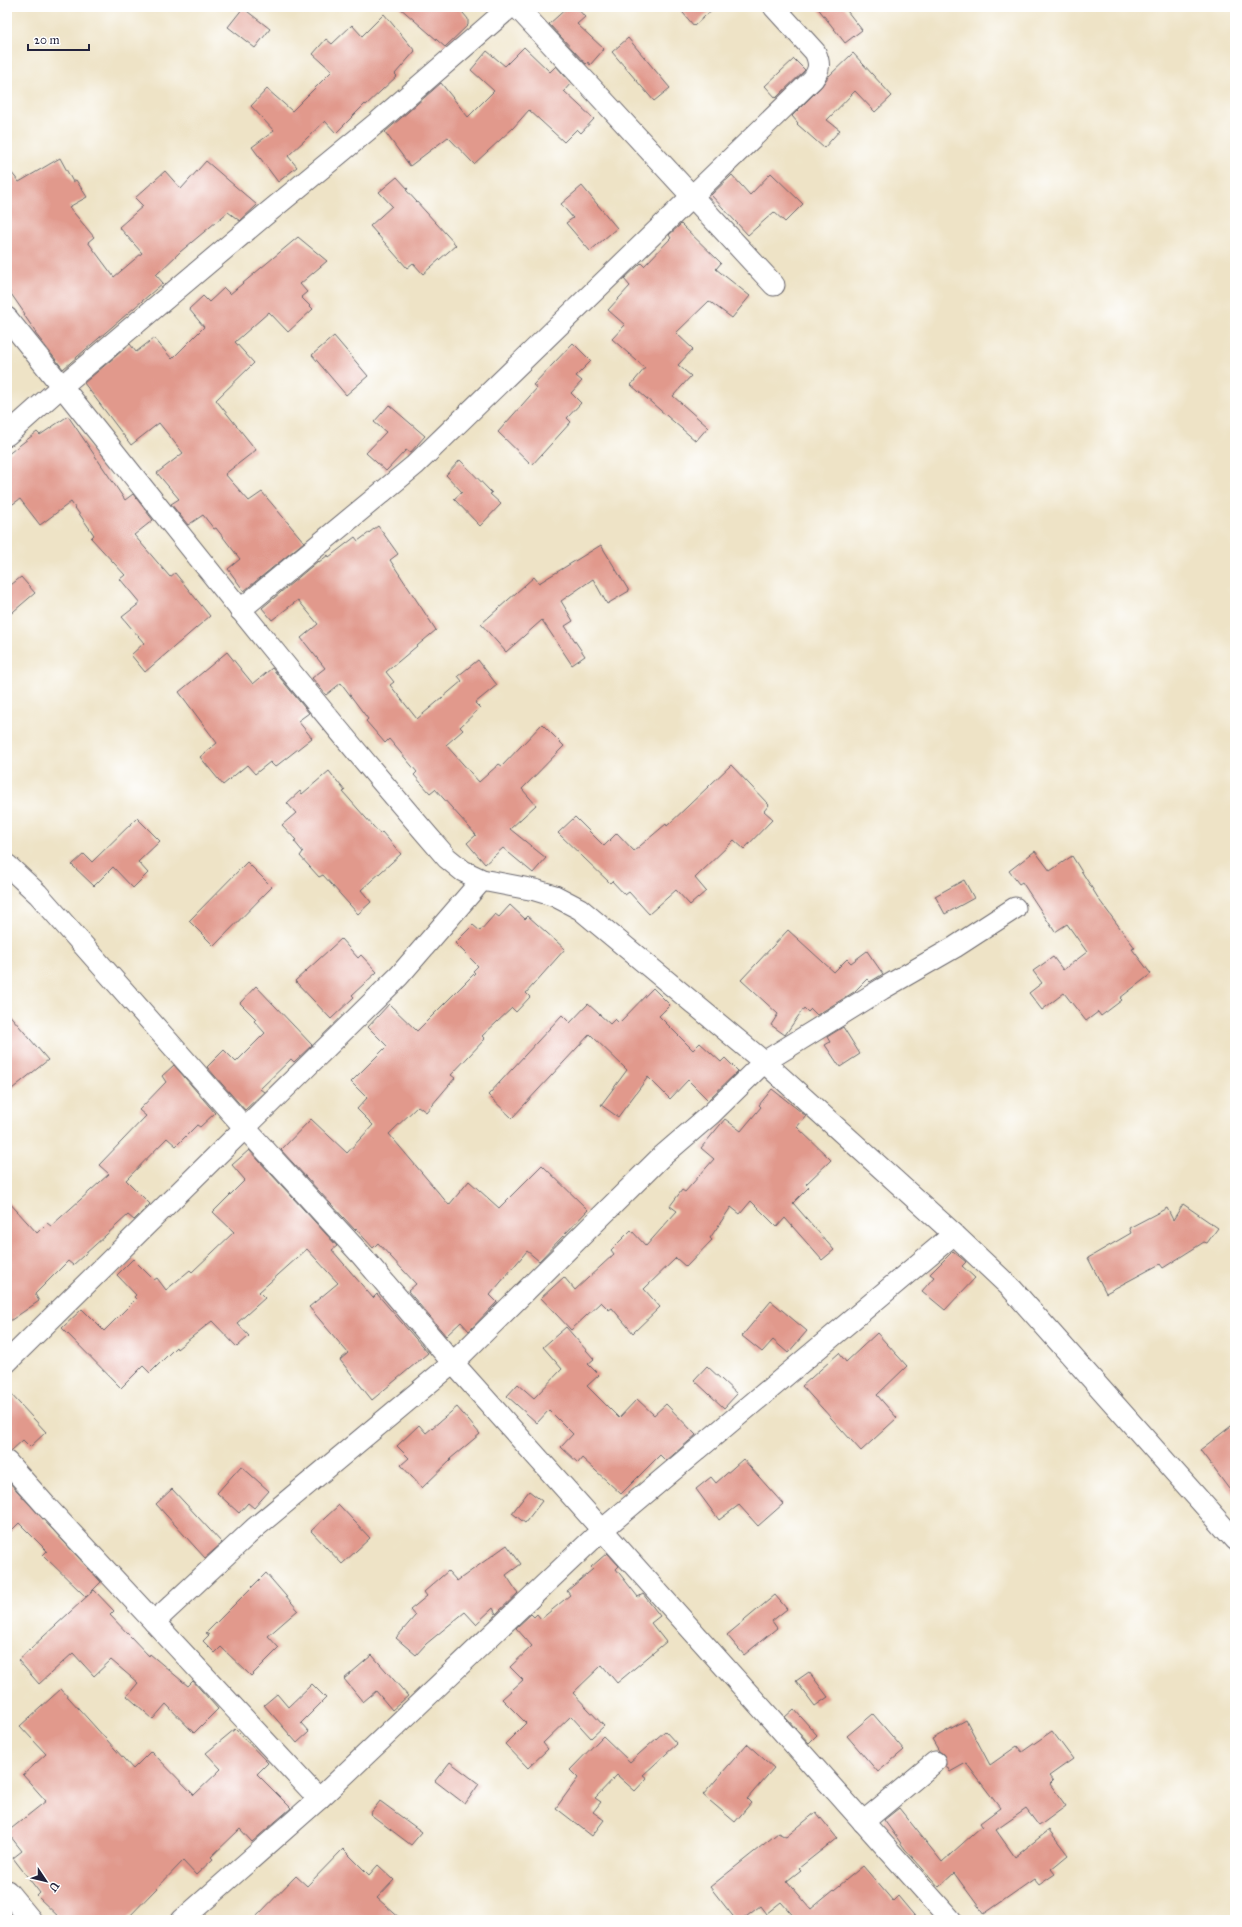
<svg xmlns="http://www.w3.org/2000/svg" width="1242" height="1927" viewBox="0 0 1242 1927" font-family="'IM FELL Great Primer',serif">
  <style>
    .building { fill: #e1998c }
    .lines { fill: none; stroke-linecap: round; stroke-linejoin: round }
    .minor-casing { stroke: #69666c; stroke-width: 23 }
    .minor { stroke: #fff; stroke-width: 21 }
  </style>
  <rect width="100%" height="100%" fill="#fff"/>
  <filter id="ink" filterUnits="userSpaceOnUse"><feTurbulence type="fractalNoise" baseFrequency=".025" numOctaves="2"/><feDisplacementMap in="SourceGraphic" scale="8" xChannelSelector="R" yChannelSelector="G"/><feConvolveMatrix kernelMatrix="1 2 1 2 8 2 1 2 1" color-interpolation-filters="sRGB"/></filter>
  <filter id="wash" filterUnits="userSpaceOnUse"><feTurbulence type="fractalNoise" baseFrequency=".012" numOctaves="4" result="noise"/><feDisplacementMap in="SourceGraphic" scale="16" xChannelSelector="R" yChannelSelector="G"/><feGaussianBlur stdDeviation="0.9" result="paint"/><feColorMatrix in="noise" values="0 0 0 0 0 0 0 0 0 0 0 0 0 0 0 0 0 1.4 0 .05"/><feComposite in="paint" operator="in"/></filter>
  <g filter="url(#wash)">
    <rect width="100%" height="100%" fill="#eee3c6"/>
    <g id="blocks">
      <g class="building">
        <path d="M 399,7 L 458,7 L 468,19 L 468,25 L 445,47 Z"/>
        <path d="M 568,7 L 576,7 L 585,17 L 577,24 L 604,49 L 590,65 L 588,62 L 586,64 L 549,24 Z"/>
        <path d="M 678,7 L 715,7 L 694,26 Z"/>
        <path d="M 817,7 L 844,7 L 862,30 L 845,43 Z"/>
        <path d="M 243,8 L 270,29 L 255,48 L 228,27 Z"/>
        <path d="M 384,14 L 415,51 L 395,74 L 397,76 L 366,105 L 365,104 L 336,133 L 325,121 L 288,156 L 297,167 L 278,182 L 252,147 L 274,131 L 251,106 L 267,89 L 292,111 L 332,71 L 313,54 L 326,39 L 332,44 L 352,25 L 362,36 Z"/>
        <path d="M 628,38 L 670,88 L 654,101 L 612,52 Z"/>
        <path d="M 524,47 L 550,72 L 556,66 L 571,83 L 564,91 L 594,119 L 581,133 L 577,129 L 564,142 L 529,110 L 513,128 L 474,164 L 448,137 L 410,166 L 385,132 L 441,83 L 468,117 L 494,91 L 471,70 L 487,51 L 505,66 Z"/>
        <path d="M 853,53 L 892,96 L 875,112 L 855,91 L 827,120 L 840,130 L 824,148 L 797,124 L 798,123 L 792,116 L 821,87 L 828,77 Z"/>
        <path d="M 794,59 L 805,70 L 776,98 L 765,86 Z"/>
        <path d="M 60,158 L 73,182 L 76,180 L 87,197 L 69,207 L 94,237 L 88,242 L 114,277 L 142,253 L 119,227 L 143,206 L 135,198 L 165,171 L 181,189 L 206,161 L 257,205 L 240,221 L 228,212 L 180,252 L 156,275 L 163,283 L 63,369 L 35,333 L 36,332 L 24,315 L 25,314 L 7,288 L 7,167 L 19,182 Z"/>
        <path d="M 771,173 L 803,204 L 785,222 L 774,212 L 748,235 L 711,195 L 732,175 L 750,195 Z"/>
        <path d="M 397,177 L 408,189 L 406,190 L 456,245 L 423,274 L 413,263 L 407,268 L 370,226 L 392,206 L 379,192 Z"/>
        <path d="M 582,186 L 617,228 L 590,251 L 566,223 L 573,218 L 561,204 Z"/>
        <path d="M 681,224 L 721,263 L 716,269 L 750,296 L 732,318 L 709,301 L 676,333 L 693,349 L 678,365 L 691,376 L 673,396 L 708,427 L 696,441 L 631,385 L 645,368 L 612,339 L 625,325 L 608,310 L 630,286 L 624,279 L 641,263 L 644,266 L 671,238 L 669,235 Z"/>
        <path d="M 298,237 L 327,261 L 300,284 L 307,292 L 301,297 L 313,309 L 288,332 L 269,312 L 235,342 L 254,363 L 216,400 L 256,450 L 225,474 L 249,501 L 262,492 L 304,542 L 244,591 L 228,569 L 240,559 L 216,528 L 214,529 L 203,515 L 188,525 L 171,504 L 179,499 L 157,473 L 183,453 L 159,423 L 131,445 L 84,383 L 130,344 L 136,352 L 154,338 L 172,359 L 204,327 L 189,309 L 203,296 L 209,302 L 224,288 L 230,294 Z"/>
        <path d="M 334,336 L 368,376 L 346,395 L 312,355 Z"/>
        <path d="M 573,343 L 591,361 L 576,376 L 582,381 L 571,393 L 581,403 L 567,418 L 571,422 L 532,465 L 498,432 L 537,388 L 533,385 Z"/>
        <path d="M 389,405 L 425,436 L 410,453 L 406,450 L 386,471 L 366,453 L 386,432 L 374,422 Z"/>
        <path d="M 68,416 L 125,500 L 133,494 L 153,520 L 134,535 L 170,577 L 175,573 L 210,616 L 145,672 L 131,655 L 144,643 L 122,617 L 140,603 L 120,579 L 125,575 L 91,538 L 94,535 L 71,502 L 40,525 L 20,499 L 7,508 L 7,455 L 37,432 L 40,435 Z"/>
        <path d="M 460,460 L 492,493 L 490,494 L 501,504 L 480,526 L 454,499 L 462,492 L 446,475 Z"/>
        <path d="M 378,526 L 398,554 L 390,560 L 436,630 L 386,672 L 394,682 L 390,685 L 417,719 L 462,681 L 458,676 L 478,660 L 497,685 L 475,703 L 480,708 L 460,727 L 463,730 L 446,745 L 479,782 L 499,764 L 502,766 L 542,724 L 564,746 L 522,789 L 536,805 L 510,829 L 546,858 L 533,873 L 503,848 L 485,864 L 467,843 L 476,835 L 435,789 L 430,793 L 414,775 L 417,772 L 389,739 L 385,743 L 366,721 L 368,719 L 341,683 L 326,695 L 312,678 L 325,668 L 301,638 L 318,624 L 298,600 L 272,620 L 262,608 L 318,561 L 319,562 L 328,555 L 329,557 L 355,537 L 358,541 Z"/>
        <path d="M 601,545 L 629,591 L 607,604 L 593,579 L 561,601 L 573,621 L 565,626 L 585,656 L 572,665 L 542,620 L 506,652 L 481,624 L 534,577 L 539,583 Z"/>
        <path d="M 21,577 L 35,593 L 7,617 L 7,588 Z"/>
        <path d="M 227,652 L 253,684 L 272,668 L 309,713 L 298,721 L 312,738 L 275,767 L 270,762 L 255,774 L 247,765 L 223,785 L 200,757 L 217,743 L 179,692 Z"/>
        <path d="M 731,765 L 769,805 L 764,811 L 773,819 L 744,849 L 734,840 L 695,878 L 706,891 L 690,905 L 676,890 L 649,914 L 629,892 L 625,895 L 612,881 L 610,883 L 558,833 L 575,817 L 604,846 L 617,833 L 634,851 L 666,824 L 667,826 Z"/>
        <path d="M 329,771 L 345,791 L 343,792 L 380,834 L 382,832 L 401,854 L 361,890 L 371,902 L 358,914 L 323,875 L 319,877 L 300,856 L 303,852 L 294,841 L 296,840 L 282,825 L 296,813 L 287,803 L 300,791 L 302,794 Z"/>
        <path d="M 137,818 L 160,841 L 138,862 L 148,873 L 133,888 L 113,867 L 94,886 L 72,865 L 84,854 L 92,862 Z"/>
        <path d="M 1035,851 L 1050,871 L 1072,856 L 1100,901 L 1135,948 L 1132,949 L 1151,974 L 1120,998 L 1122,1000 L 1101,1016 L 1098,1012 L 1086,1021 L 1064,993 L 1042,1010 L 1029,993 L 1042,983 L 1033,971 L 1053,957 L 1063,970 L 1087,952 L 1067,924 L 1055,932 L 1022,882 L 1019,884 L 1009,871 Z"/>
        <path d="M 247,862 L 272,887 L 214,946 L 189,921 Z"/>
        <path d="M 964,880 L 974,898 L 945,914 L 935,896 Z"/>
        <path d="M 510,905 L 525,919 L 528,916 L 565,949 L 526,993 L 530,997 L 516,1012 L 512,1008 L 482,1036 L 485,1039 L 451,1075 L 455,1078 L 426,1112 L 418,1106 L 389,1134 L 449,1205 L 469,1181 L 499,1208 L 542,1165 L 588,1210 L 539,1261 L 527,1251 L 490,1295 L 497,1302 L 469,1331 L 461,1322 L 446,1336 L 408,1291 L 416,1284 L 378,1243 L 373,1248 L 356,1229 L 355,1230 L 281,1150 L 311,1119 L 347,1153 L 373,1125 L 357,1109 L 367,1098 L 351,1082 L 387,1046 L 368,1027 L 389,1004 L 417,1031 L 475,973 L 473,971 L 478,966 L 455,943 L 473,925 L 480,931 L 495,914 L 499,917 Z"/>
        <path d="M 788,930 L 834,972 L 847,959 L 851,963 L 867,951 L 883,974 L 870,982 L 867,979 L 854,992 L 817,1015 L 811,1009 L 808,1012 L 804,1008 L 785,1035 L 771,1025 L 778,1014 L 741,980 Z"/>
        <path d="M 341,939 L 358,958 L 361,955 L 377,972 L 352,995 L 354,997 L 331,1019 L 295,981 Z"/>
        <path d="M 256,986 L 312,1045 L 294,1062 L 291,1059 L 260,1089 L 264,1092 L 245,1110 L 207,1067 L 224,1050 L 236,1062 L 265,1033 L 254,1021 L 256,1019 L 240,1003 Z"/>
        <path d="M 653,988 L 670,1005 L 659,1016 L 693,1050 L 700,1043 L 721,1062 L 725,1058 L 738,1071 L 708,1100 L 688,1080 L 670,1099 L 648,1077 L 618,1117 L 601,1105 L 627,1070 L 590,1034 L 512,1118 L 488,1095 L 562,1015 L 570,1023 L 588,1004 L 610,1024 L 615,1019 L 619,1023 Z"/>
        <path d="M 7,1012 L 48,1060 L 7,1093 Z"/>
        <path d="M 843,1027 L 860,1054 L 840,1067 L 825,1045 L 830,1042 L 827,1037 Z"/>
        <path d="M 174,1065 L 215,1113 L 200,1127 L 197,1125 L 176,1146 L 167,1138 L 126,1180 L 150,1204 L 134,1220 L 128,1215 L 73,1265 L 68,1261 L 35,1294 L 39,1301 L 7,1323 L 7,1200 L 37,1233 L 47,1223 L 51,1226 L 109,1174 L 99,1165 L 146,1116 L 139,1110 L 166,1082 L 162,1076 Z"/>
        <path d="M 772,1089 L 806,1116 L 797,1127 L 831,1160 L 806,1184 L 809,1187 L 793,1203 L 834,1250 L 822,1260 L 785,1218 L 777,1227 L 751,1201 L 740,1214 L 731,1207 L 710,1238 L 712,1240 L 686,1267 L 676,1258 L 644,1289 L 660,1307 L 633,1333 L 612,1308 L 609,1310 L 601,1302 L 571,1330 L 541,1298 L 564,1277 L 575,1290 L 614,1254 L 611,1250 L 631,1230 L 646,1246 L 677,1211 L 670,1206 L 682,1190 L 685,1192 L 714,1159 L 701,1148 L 725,1119 L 741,1131 L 761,1107 L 759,1105 Z"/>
        <path d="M 249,1150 L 337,1246 L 332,1250 L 373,1298 L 377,1294 L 428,1353 L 372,1400 L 340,1360 L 348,1353 L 309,1307 L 338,1283 L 307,1249 L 259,1292 L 265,1298 L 237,1323 L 249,1336 L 237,1347 L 212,1321 L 177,1349 L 176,1347 L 150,1373 L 143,1366 L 121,1388 L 62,1328 L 82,1309 L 104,1331 L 136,1299 L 134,1297 L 136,1295 L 117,1275 L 133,1259 L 154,1280 L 157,1278 L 166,1290 L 190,1270 L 192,1272 L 234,1232 L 213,1212 L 245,1180 L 232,1165 Z"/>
        <path d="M 1183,1204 L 1218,1228 L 1207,1243 L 1204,1242 L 1163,1268 L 1160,1264 L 1106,1293 L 1088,1258 L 1131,1233 L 1129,1228 L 1167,1208 L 1173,1220 Z"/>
        <path d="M 953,1251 L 966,1262 L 962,1266 L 975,1278 L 945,1310 L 922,1291 L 934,1277 L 930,1274 Z"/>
        <path d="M 771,1301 L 807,1331 L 788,1353 L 773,1340 L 762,1352 L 742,1336 Z"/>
        <path d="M 566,1327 L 594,1359 L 588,1364 L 599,1375 L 587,1386 L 619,1418 L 637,1399 L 654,1415 L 666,1404 L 696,1435 L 666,1461 L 660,1455 L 621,1494 L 582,1458 L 578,1463 L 561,1447 L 573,1434 L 549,1410 L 537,1423 L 507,1396 L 518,1384 L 534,1398 L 562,1369 L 543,1347 Z"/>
        <path d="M 877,1333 L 907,1366 L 877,1395 L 897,1418 L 861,1451 L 802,1386 L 839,1353 L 846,1362 Z"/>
        <path d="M 707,1366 L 737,1394 L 724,1408 L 694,1380 Z"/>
        <path d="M 7,1390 L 46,1432 L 30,1447 L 23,1440 L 11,1451 L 7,1450 Z"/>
        <path d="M 457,1407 L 480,1434 L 450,1459 L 451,1460 L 422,1488 L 401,1465 L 409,1458 L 397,1446 L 419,1425 L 426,1433 Z"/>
        <path d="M 1235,1423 L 1235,1497 L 1200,1450 Z"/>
        <path d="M 743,1459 L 783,1504 L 758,1526 L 739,1505 L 719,1520 L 696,1489 L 711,1477 L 716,1483 Z"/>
        <path d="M 241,1466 L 269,1491 L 254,1508 L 248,1503 L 239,1513 L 217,1493 Z"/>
        <path d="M 7,1480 L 101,1582 L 86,1597 L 43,1555 L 47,1551 L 19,1523 L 7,1535 Z"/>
        <path d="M 172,1489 L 222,1543 L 205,1558 L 156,1504 Z"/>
        <path d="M 529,1491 L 542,1501 L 525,1523 L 512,1513 Z"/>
        <path d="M 339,1505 L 370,1538 L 342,1564 L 311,1531 Z"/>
        <path d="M 507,1545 L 521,1564 L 506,1575 L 518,1593 L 496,1614 L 493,1608 L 476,1624 L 465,1612 L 426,1644 L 416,1655 L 396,1638 L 415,1616 L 410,1610 L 427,1596 L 424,1592 L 448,1571 L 457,1581 Z"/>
        <path d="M 607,1553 L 619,1566 L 616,1569 L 638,1597 L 643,1594 L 660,1616 L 651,1623 L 666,1642 L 617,1683 L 602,1665 L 573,1693 L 604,1726 L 591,1738 L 571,1716 L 543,1743 L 548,1749 L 528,1768 L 505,1744 L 526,1723 L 502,1699 L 523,1680 L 510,1667 L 532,1646 L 516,1628 L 531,1614 L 534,1617 L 537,1614 L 541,1619 L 570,1595 L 567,1591 L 593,1569 L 591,1567 Z"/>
        <path d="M 266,1573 L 298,1610 L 268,1636 L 279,1648 L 251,1676 L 221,1647 L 215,1653 L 203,1641 L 209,1635 L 206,1633 Z"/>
        <path d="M 94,1590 L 114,1611 L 110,1615 L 149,1656 L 150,1654 L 188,1686 L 193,1681 L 218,1709 L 194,1733 L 166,1704 L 153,1719 L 127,1696 L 138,1683 L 111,1660 L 94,1676 L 73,1653 L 39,1684 L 18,1660 Z"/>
        <path d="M 775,1595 L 787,1609 L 772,1621 L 777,1628 L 744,1655 L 727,1635 Z"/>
        <path d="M 372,1655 L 408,1696 L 392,1710 L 376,1691 L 363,1702 L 344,1679 Z"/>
        <path d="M 809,1672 L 828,1697 L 815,1706 L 796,1681 Z"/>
        <path d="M 312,1684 L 326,1698 L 301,1723 L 309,1732 L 297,1743 L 264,1705 L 277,1694 L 288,1707 Z"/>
        <path d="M 61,1689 L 133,1769 L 151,1751 L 194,1795 L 221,1769 L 206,1753 L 235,1729 L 268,1763 L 257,1774 L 291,1808 L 252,1842 L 240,1829 L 211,1857 L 213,1859 L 196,1875 L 183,1861 L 126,1920 L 62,1920 L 37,1896 L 40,1893 L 13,1858 L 22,1851 L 7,1832 L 46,1801 L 23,1775 L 46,1754 L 20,1726 Z"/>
        <path d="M 794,1709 L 817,1735 L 809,1743 L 785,1717 Z"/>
        <path d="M 873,1714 L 904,1750 L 878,1772 L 847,1736 Z"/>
        <path d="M 966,1720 L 990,1765 L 1017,1746 L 1022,1752 L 1052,1731 L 1073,1759 L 1049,1776 L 1053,1781 L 1050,1784 L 1066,1806 L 1039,1826 L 1026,1809 L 996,1830 L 1015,1857 L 1049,1830 L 1068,1855 L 1051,1869 L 1055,1874 L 1039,1885 L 1034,1879 L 984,1914 L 954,1873 L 939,1887 L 905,1849 L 884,1820 L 899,1808 L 942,1862 L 982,1826 L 980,1823 L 1000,1808 L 966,1763 L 950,1772 L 946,1765 L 944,1755 L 939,1751 L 932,1739 Z"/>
        <path d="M 665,1731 L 677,1744 L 643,1775 L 647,1778 L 635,1791 L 617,1775 L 595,1798 L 601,1802 L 593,1812 L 604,1820 L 592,1836 L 556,1808 L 578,1778 L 570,1770 L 603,1736 L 630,1762 Z"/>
        <path d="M 747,1744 L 774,1768 L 747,1799 L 751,1803 L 735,1822 L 703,1795 Z"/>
        <path d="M 450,1762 L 479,1784 L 465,1804 L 435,1781 Z"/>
        <path d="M 380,1801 L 422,1832 L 411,1845 L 370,1814 Z"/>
        <path d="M 816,1812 L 837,1838 L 799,1868 L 801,1870 L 787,1881 L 811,1909 L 863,1866 L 893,1901 L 898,1896 L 918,1920 L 797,1920 L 781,1902 L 766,1914 L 760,1906 L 742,1920 L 736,1920 L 710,1887 L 778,1833 L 786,1837 Z"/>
        <path d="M 343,1849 L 369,1875 L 378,1865 L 394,1880 L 377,1898 L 402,1920 L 253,1920 L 296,1876 L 307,1886 Z"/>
      </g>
    </g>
  </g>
  <g filter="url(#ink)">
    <use href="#blocks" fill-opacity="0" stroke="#69666c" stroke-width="1"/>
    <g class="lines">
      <g class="minor-casing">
        <g id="minor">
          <path d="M 517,7 L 774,285"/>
          <path d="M 7,318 C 153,499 295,683 447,858 L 463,871 L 482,880 L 535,890 L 555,896 L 580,909 L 764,1062 L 954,1234 L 1012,1289 L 1235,1540"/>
          <path d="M 7,435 L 62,386 L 265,215 L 379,121 L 510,7"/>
          <path d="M 240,610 L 415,465 L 813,79 C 820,69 820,63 815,52 L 774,7"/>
          <path d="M 7,865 L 38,894 L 244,1127 L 362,1256 L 453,1363 L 660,1158 L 711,1114 L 764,1062 L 882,989 L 955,947 L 1015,908"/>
          <path d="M 7,1362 L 399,976 L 482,880"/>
          <path d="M 7,1462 L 47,1507 L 319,1799"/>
          <path d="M 154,1622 L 256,1527 L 453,1363 L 951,1920"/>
          <path d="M 863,1822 L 935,1762"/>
          <path d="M 7,1891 L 31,1920"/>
          <path d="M 182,1920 L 319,1799 L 602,1530 L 954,1234"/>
        </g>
      </g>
      <use href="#minor" class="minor"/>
    </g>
  </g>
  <rect width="1242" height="1927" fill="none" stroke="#fff" stroke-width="24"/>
  <g transform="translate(46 1881) rotate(125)" stroke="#ffffff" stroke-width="3" paint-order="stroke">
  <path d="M0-3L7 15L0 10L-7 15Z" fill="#22223b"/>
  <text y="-6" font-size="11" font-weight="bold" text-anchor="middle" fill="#22223b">U</text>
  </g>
  <path d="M28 44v6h61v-6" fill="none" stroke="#22223b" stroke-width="2"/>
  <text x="34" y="44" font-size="12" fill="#22223b" stroke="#ffffff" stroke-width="3" paint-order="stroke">20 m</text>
</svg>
